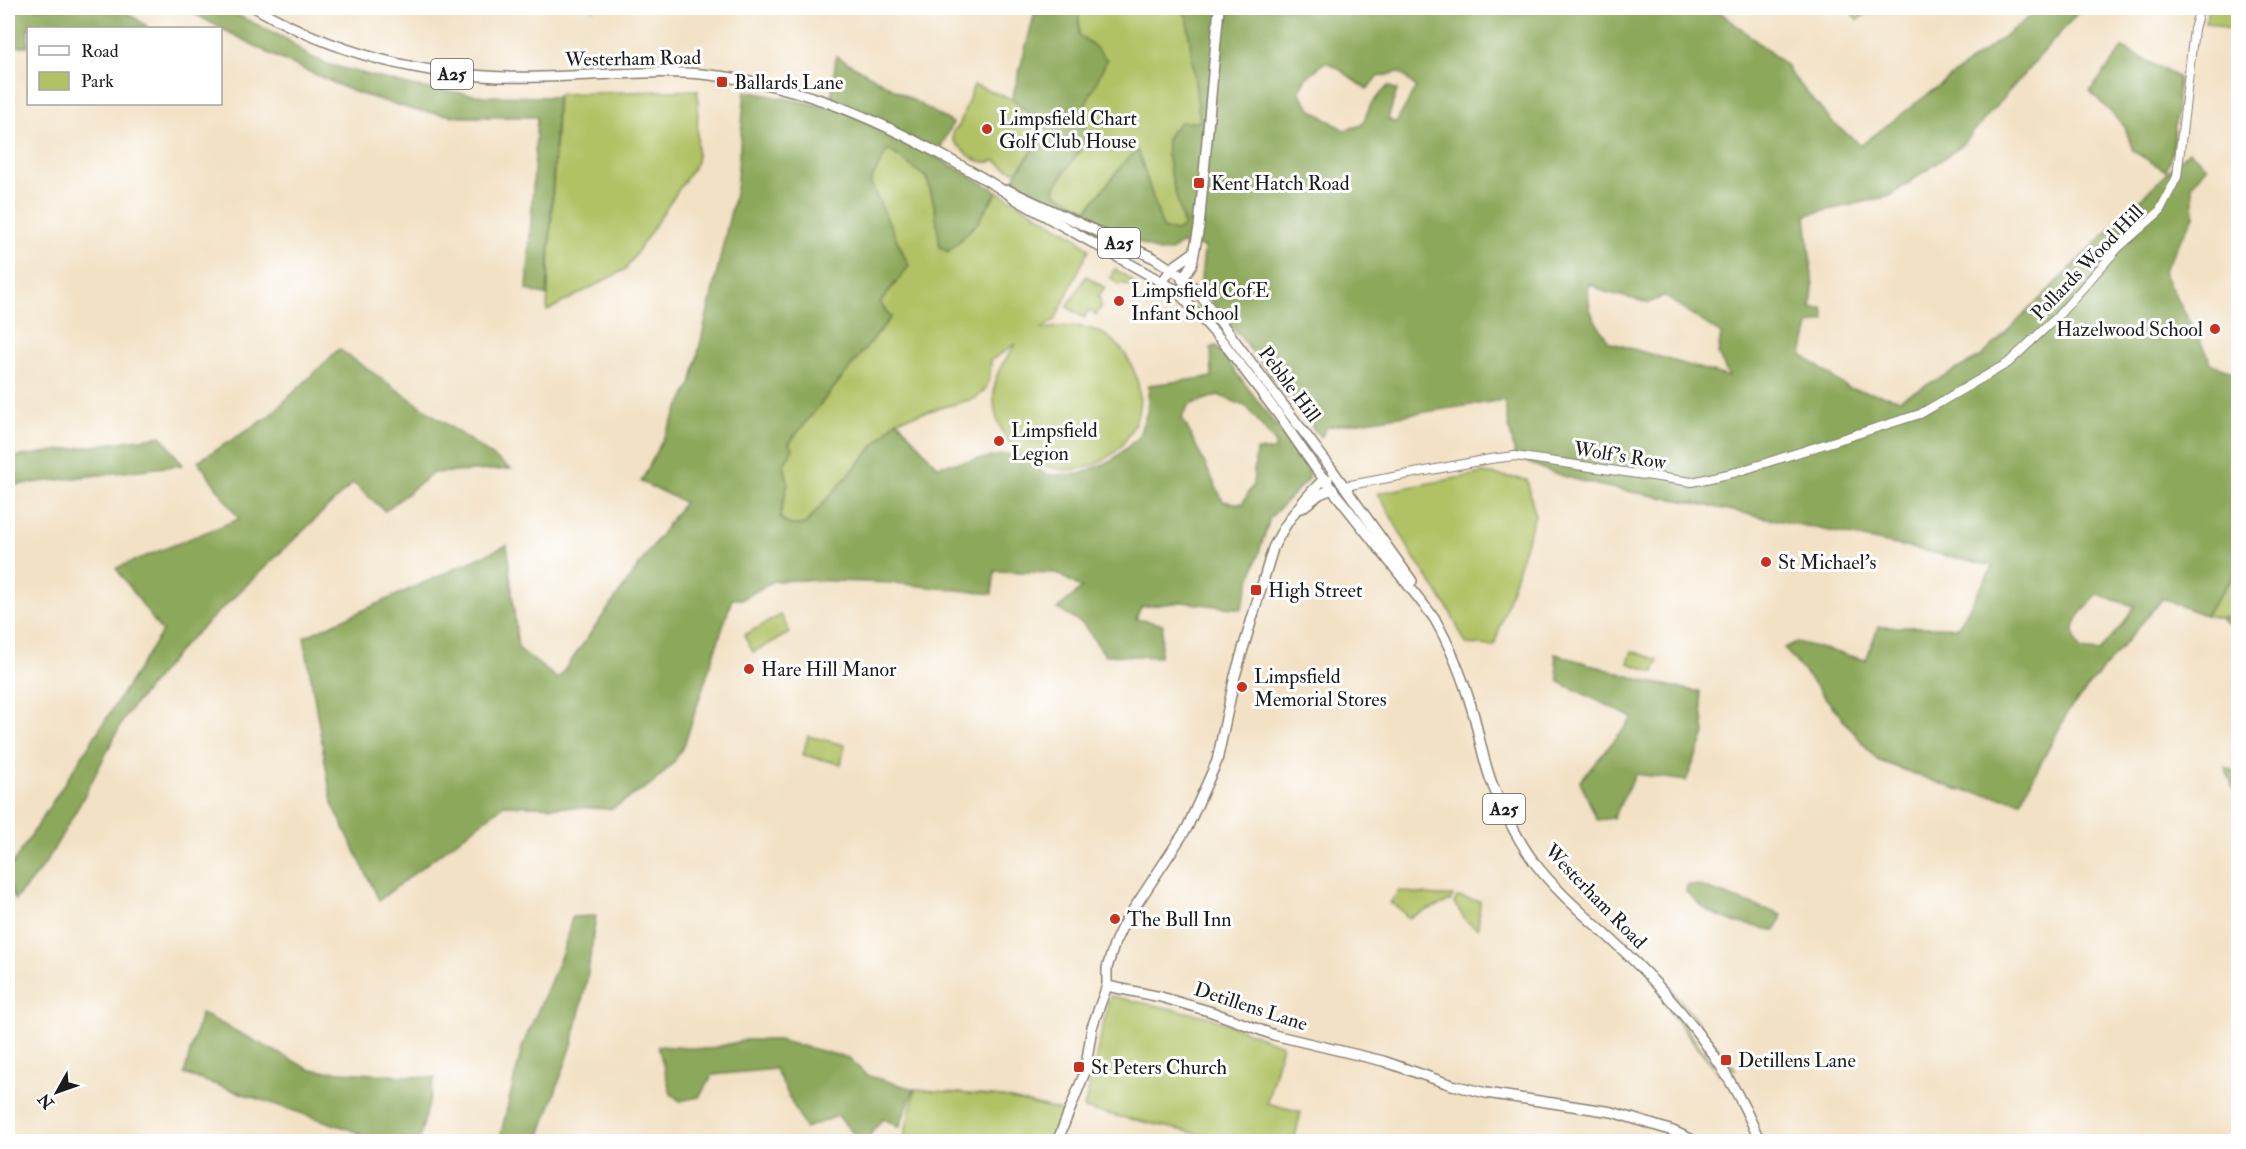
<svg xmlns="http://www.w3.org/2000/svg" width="2246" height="1149" viewBox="0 0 2246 1149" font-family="'IM FELL Double Pica',serif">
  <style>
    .green { fill: #b1c265; stroke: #666f40; stroke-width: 1.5 }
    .forest { fill: #8ca85a; stroke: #54623b; stroke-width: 1.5; fill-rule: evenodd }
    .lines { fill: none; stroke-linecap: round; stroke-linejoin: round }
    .stream { stroke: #68bbe4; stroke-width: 2 }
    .minor-casing { stroke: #877e70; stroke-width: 10 }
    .major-casing { stroke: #877e70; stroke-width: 12 }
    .minor { stroke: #fff; stroke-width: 8 }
    .major { stroke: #fff; stroke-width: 9 }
    .poi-dot { fill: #c8321e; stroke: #fff; stroke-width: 2 }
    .labels { text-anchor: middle; stroke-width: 6; stroke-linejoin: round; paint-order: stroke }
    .shield { fill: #fff; stroke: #606060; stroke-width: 1.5 }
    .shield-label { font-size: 18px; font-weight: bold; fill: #1c1c1c }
    .street-label { font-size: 20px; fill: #1c1c1c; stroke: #fff }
    .poi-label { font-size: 20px; fill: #1c1c1c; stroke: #fff; text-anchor: start }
  </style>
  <rect width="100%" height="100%" fill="#fff"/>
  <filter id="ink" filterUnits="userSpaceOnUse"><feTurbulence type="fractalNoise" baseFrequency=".0167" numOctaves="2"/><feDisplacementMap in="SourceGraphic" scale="12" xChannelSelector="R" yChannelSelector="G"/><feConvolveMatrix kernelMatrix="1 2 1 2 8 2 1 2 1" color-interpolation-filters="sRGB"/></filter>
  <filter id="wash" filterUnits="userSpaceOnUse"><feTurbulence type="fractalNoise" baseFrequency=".008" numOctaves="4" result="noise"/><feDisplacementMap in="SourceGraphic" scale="24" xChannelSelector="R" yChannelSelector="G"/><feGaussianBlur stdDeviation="1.35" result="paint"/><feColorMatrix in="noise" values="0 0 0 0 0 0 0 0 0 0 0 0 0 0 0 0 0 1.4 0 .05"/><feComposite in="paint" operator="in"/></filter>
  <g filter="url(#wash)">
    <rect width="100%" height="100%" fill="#f2e1c4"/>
    <g class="green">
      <path d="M 1079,8 L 1181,8 L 1187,17 L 1200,123 L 1167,140 L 1167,154 L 1184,226 L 1177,231 L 1163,230 L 1141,160 L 1087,210 L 1055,193 L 1055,186 L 1084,144 L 1085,106 L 1106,60 L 1093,45 L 1079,35 Z"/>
      <path d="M 1848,8 L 1875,8 L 1857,20 Z"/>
      <path d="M 2210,8 L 2238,8 L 2238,32 L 2205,22 Z"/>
      <path d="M 974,85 L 1012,99 L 1048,129 L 1017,172 L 1004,167 L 995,160 C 978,169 964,151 953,140 L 953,131 L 959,126 Z"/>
      <path d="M 698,90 L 697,162 L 626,269 L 547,311 L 558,94 Z"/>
      <path d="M 888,149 L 927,178 L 935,208 L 940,247 L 948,252 L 994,198 L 997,191 L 1076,237 L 1089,249 L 1055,320 L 1040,330 C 1073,323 1103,323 1125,354 C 1138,373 1144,398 1136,420 C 1103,508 976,469 996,379 C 999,365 1010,355 1016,344 L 991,360 C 990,376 991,388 976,398 L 897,420 L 805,524 C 793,527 788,526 780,517 L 788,482 L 784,465 L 793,448 L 788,444 L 891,317 L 880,303 L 909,266 L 870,182 Z"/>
      <path d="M 1115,269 L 1133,281 L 1130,286 L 1121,283 L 1119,285 L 1110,277 Z"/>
      <path d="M 1086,276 L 1105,288 L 1098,296 L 1101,301 L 1099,304 L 1102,306 L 1096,315 L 1089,310 L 1084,318 L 1067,307 Z"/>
      <path d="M 1483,473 L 1527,480 L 1535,515 L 1494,646 L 1466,644 L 1448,608 L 1413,556 L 1378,493 Z"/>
      <path d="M 2238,569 L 2238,618 L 2219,618 L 2205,615 Z"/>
      <path d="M 781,615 L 790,633 L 753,652 L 744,635 Z"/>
      <path d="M 1632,651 L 1658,660 L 1654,672 L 1628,663 Z"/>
      <path d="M 808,736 L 845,745 L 841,764 L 803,755 Z"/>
      <path d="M 1399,891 L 1437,896 L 1453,896 L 1450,901 L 1408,918 L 1399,908 L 1390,903 Z"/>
      <path d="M 1457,897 L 1480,901 L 1478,929 L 1466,921 L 1454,903 Z"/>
      <path d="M 1645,956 L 1736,1070 L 1729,1067 C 1704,1029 1677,995 1644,963 Z"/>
      <path d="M 1110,996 L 1206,1016 L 1282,1045 L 1267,1103 L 1301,1112 L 1294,1141 L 1231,1141 L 1084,1109 Z"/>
      <path d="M 1671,1008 L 1720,1075 L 1668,1010 Z"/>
      <path d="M 915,1089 L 1003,1097 L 1062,1111 L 1051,1141 L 903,1141 Z"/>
    </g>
    <g class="forest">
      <path d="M 8,8 L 120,8 L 147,26 L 147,28 L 28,28 L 28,46 L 8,47 Z"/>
      <path d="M 183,8 L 223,8 L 288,40 L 307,55 L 327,64 L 416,87 L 485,96 L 557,97 L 547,296 L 527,290 L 537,117 L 461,117 L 414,110 L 354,92 L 274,56 Z"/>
      <path d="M 1036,8 L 1079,8 L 1079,35 L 1093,45 L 1107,60 L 1085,106 L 1084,144 L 1055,186 L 1055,193 L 1087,210 L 1127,159 L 1138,151 L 1163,229 L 1177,231 L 1184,226 C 1180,208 1164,157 1167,141 C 1168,133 1175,128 1180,122 L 1200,122 L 1187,17 L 1181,8 L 1715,8 L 1787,66 L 1791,74 L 1832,122 L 1861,145 L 2041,8 L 2082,8 L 1961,146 L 1890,196 L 1806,215 L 1813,287 L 1811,308 L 1823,308 L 1825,320 L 1809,325 L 1802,355 L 1848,388 L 1900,399 L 1982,356 L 2189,151 L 2207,166 L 2192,185 L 2194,216 L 2163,272 L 2212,364 L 2238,373 L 2238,569 L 2205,615 L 2162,599 L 2069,710 L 2021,801 L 1955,789 L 1877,760 L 1784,648 L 1797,642 L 1866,660 L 1878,627 L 1958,627 L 1993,566 C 1895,544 1797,524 1699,504 C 1638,492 1570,486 1515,456 L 1504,400 L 1327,427 L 1321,438 L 1201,288 C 1200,274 1204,261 1204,247 L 1181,244 L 1171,251 L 1159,252 L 1013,182 L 1017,172 L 1048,129 L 1012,99 ZM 1325,62 C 1341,67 1352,80 1367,89 L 1378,77 L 1399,72 L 1416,87 L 1396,123 L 1388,119 L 1397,90 L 1388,86 L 1371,104 L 1362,125 L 1344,130 L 1312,110 L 1299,92 L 1305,79 ZM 1589,283 L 1605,292 L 1649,303 L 1664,296 L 1721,334 L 1718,354 L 1729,377 L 1609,342 C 1594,319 1586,312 1589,283 ZM 2098,595 L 2134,606 L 2123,624 L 2098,652 L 2081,650 C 2064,627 2081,612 2098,595 Z"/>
      <path d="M 2123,48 L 2179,78 L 2173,149 L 2166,171 L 2133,151 L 2125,127 L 2090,91 Z"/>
      <path d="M 836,56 L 953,123 L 936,157 L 997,191 L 978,222 L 948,252 L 940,247 L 935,208 L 927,178 L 888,149 L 870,182 L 909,266 L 880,303 L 891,317 L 789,443 L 793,448 L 784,465 L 788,482 L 780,517 C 788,526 793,527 805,524 L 897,420 L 937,466 L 1015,453 L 1048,475 L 1080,474 L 1111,461 L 1138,438 L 1147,412 L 1149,385 L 1212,377 L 1211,348 L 1216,346 L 1309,469 L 1308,479 L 1270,518 L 1241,609 L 1182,602 L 1141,607 L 1136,619 L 1163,624 L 1160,657 L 1105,655 L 1083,624 L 1057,609 L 1082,588 L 1056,573 L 995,571 L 992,594 L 894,583 L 802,580 L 773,581 L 743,599 L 732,599 L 685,743 L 674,762 L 653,783 L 612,809 L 504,805 L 379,900 L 332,803 L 304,637 L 507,545 L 518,648 L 558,679 L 684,502 L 641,482 L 691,384 L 736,189 L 745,91 L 830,107 ZM 1218,395 L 1247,407 L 1276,444 L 1274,450 L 1256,450 L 1253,485 L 1242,504 L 1223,501 L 1182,417 L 1189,405 Z"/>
      <path d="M 339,349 L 511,469 L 433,473 L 385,511 L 353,483 L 183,646 L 126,715 L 80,804 L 45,864 L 15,900 L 8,883 L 8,871 L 162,632 L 116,568 L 239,519 L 198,461 L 267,418 Z"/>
      <path d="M 161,436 L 183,465 L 8,486 L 8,458 Z"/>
      <path d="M 2219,618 L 2238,618 L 2238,633 Z"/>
      <path d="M 1555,654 L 1649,682 L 1700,692 L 1705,734 L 1686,781 L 1636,774 L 1613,818 L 1597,820 L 1580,781 L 1633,718 L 1559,682 Z"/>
      <path d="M 2225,767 L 2238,773 L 2238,802 Z"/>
      <path d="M 1687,885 L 1697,885 L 1782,915 L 1776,931 L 1734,922 L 1709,912 L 1686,892 Z"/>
      <path d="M 596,916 L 587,979 L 572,1045 L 538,1141 L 499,1141 L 523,1044 L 549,985 L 564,948 L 572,917 Z"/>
      <path d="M 201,1013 L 311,1070 L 435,1078 L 419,1141 L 358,1141 L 360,1133 L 184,1074 Z"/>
      <path d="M 746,1040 L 778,1040 L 849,1058 L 866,1075 L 914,1089 L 899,1128 L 883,1118 L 865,1142 L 860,1141 L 838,1116 L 805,1128 L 775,1069 L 713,1075 L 699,1097 L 680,1101 L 671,1094 L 658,1046 L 707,1049 Z"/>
    </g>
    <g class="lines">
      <path class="stream" d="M 593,10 L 594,8"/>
    </g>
  </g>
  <g filter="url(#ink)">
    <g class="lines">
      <g class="minor-casing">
        <path id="minor" d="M 1345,486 L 1490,459 L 1515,456 L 1692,482 L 1737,472 L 1920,414 L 2008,363 L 2056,318 L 2118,248 L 2159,212 L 2177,177 L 2194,29 L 2200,8"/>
      </g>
      <g class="major-casing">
        <g id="major">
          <path d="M 256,8 C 344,59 441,80 542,77 C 598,76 654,69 710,75 C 795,84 869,115 943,156 C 969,170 994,183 1017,200 L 1176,290 L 1223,342 L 1278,414 L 1316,469 L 1435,619"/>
          <path d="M 1008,190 L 1154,258 L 1183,277 L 1197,291 L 1331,468 L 1412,581"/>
          <path d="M 1182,280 L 1192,264 L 1199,227 L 1219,8"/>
          <path d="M 1163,281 L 1172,268 L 1193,253"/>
          <path d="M 1302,508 L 1320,494 L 1333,489"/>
          <path d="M 1433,616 C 1451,647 1464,681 1474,716 C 1480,740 1484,764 1493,786 C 1504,812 1517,839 1534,862 C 1562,899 1601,928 1634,961 C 1687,1013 1732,1072 1760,1142"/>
          <path d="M 1107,986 L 1161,997 L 1212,1012 L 1274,1035 L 1383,1061 L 1452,1085 L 1486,1093 L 1612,1112 L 1673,1131 L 1697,1142"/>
          <path d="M 1057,1142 L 1085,1072 L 1092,1027 L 1107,986 L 1107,968 L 1115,942 L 1123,925 L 1187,828 L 1217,761 L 1235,676 L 1273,548 C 1286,521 1302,500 1324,479 L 1328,479"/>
        </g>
      </g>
      <use href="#minor" class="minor"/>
      <use href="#major" class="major"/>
    </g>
  </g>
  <g class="poi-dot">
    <rect x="716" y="76" width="12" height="12" rx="3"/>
    <circle cx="987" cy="129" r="6"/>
    <rect x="1193" y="177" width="12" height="12" rx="3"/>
    <circle cx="1119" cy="301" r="6"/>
    <circle cx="2215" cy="329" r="6"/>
    <circle cx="999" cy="441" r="6"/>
    <circle cx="1766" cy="562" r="6"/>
    <rect x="1250" y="584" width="12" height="12" rx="3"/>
    <circle cx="749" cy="669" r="6"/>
    <circle cx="1242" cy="687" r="6"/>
    <circle cx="1115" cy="919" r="6"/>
    <rect x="1720" y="1054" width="12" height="12" rx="3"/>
    <rect x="1073" y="1061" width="12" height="12" rx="3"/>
  </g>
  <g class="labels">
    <g class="shield">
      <rect x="431" y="59" width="42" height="30" rx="4.5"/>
      <rect x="1098" y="228" width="42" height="30" rx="4.5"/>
      <rect x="1483" y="794" width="42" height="30" rx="4.5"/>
    </g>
    <g class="shield-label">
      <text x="452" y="80">A25</text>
      <text x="1119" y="249">A25</text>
      <text x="1504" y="815">A25</text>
    </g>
    <g class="street-label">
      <text transform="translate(633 58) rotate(-1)" y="7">Westerham Road</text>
      <text transform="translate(2087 262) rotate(-46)" y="7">Pollards Wood Hill</text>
      <text transform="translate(1290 384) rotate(53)" y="7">Pebble Hill</text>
      <text transform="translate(1620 455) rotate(9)" y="7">Wolf's Row</text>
      <text transform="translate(1596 896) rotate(46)" y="7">Westerham Road</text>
      <text transform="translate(1251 1006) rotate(18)" y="7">Detillens Lane</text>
    </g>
    <g class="poi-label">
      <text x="734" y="89">Ballards Lane</text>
      <text x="999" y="125">Limpsfield Chart<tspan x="999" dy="23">Golf Club House</tspan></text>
      <text x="1211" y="190">Kent Hatch Road</text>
      <text x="1131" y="297">Limpsfield CofE<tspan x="1131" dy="23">Infant School</tspan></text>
      <text x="2203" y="336" text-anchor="end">Hazelwood School</text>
      <text x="1011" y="437">Limpsfield<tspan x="1011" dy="23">Legion</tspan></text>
      <text x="1778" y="569">St Michael's</text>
      <text x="1268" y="597">High Street</text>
      <text x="761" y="676">Hare Hill Manor</text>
      <text x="1254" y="683">Limpsfield<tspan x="1254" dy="23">Memorial Stores</tspan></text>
      <text x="1127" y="926">The Bull Inn</text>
      <text x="1738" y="1067">Detillens Lane</text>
      <text x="1091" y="1074">St Peters Church</text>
    </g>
  </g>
  <rect width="2246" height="1149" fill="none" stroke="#fff" stroke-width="30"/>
  <rect x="27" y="27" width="195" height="78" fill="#ffffff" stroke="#a4a4a4" stroke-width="1.5"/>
  <rect x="39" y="46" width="30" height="9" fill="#ffffff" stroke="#a4a4a4" stroke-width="1.5"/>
  <text x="81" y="57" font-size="18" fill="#1c1c1c">Road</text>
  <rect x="39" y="72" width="30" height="18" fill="#b1c265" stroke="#a4a4a4" stroke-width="1.5"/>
  <text x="81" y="87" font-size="18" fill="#1c1c1c">Park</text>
  <g transform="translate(57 1092) rotate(230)" stroke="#ffffff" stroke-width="4.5" paint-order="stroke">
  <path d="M0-4.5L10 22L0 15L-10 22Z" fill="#1c1c1c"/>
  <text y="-9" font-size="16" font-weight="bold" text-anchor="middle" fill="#1c1c1c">N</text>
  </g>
</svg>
